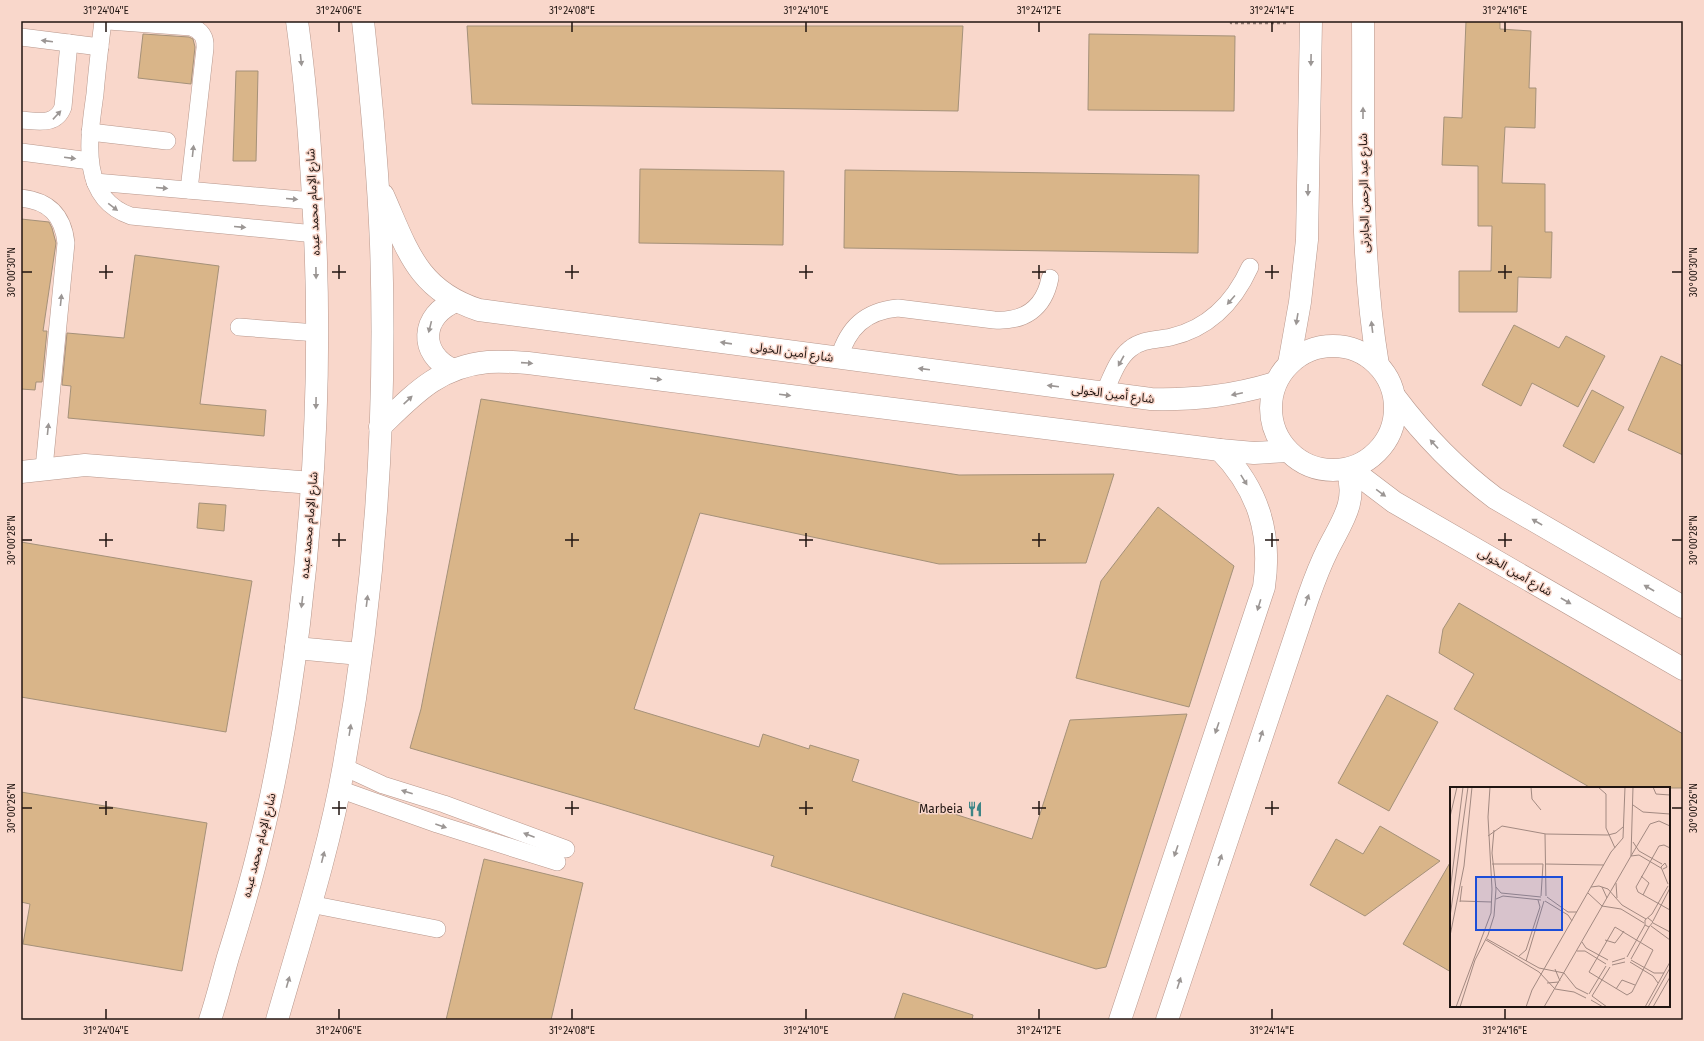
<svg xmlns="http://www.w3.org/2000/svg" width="1704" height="1041" viewBox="0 0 1704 1041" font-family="'Fira Sans','Noto Sans Arabic',sans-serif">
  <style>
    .building { fill: #d9b589; stroke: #a59179 }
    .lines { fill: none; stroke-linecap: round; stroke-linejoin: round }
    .service-casing { stroke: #b7978c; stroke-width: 18 }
    .minor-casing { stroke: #b7978c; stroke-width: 23 }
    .path { stroke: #957e75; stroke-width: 2.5; stroke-dasharray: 3 3; stroke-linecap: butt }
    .service { stroke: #fff; stroke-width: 17 }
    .minor { stroke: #fff; stroke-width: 22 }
    .oneway { fill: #9b9694 }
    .ticks { fill: none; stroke: #201511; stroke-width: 1.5 }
    .labels { text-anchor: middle; stroke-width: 3; stroke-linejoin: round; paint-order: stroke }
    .street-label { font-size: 12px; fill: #201511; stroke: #f9d7cb }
    .poi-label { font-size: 12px; fill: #201511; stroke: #f9d7cb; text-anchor: end }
    .inset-road { fill: none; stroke: #a28981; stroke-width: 1 }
    .view { fill: #1d4ed8; fill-opacity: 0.15; stroke: #1d4ed8; stroke-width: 2 }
    .inset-edge { fill: none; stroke: #201511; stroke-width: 2 }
    .neatline { fill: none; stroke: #201511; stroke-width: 1.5 }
    .ticks-label { font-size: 10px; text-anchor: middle; fill: #201511 }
  </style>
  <rect width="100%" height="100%" fill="#f9d7cb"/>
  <g class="building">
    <path d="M 1466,21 L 1500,21 L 1500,29 L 1531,31 L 1529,88 L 1536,88 L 1535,128 L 1505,127 L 1502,183 L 1545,184 L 1545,232 L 1552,232 L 1551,278 L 1518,277 L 1517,312 L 1459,312 L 1459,271 L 1491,271 L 1492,226 L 1478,226 L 1478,166 L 1442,165 L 1444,117 L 1462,118 Z"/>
    <path d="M 467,26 L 963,26 L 958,111 L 472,104 Z"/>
    <path d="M 143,34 L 189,37 L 193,39 L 195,47 L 191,84 L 138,78 Z"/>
    <path d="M 1089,34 L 1235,36 L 1234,111 L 1088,110 Z"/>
    <path d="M 236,71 L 258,71 L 256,161 L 233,161 Z"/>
    <path d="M 640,169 L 784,171 L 783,245 L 639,243 Z"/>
    <path d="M 845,170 L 1199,175 L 1198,253 L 844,248 Z"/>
    <path d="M 21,219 L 49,222 L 52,228 L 56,243 L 43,331 L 47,331 L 42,382 L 36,382 L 35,390 L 21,389 Z"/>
    <path d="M 135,255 L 219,266 L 200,404 L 266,410 L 264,436 L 68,418 L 71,386 L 62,385 L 67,333 L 124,338 Z"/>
    <path d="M 1514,325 L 1559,348 L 1566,336 L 1605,356 L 1578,407 L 1532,383 L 1521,406 L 1482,385 Z"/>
    <path d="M 1661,356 L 1683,366 L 1683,455 L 1628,430 Z"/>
    <path d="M 1592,390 L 1624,407 L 1594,463 L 1563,446 Z"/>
    <path d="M 481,399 L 959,475 L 1114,474 L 1086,563 L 939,564 L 700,513 L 634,709 L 759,747 L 763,734 L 809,749 L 810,745 L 859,760 L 852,781 L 1032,839 L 1070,720 L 1187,714 L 1106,967 L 1096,969 L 771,866 L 774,856 L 606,805 L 410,748 L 421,709 Z"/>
    <path d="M 199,503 L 226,505 L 224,531 L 197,528 Z"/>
    <path d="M 1158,507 L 1234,566 L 1189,707 L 1076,678 L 1101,581 Z"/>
    <path d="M 21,542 L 252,581 L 226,732 L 21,697 Z"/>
    <path d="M 1459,603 L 1683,734 L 1683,788 L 1591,788 L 1454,709 L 1474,674 L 1439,653 L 1443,629 Z"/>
    <path d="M 1387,695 L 1438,722 L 1389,811 L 1338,783 Z"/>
    <path d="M 21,792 L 207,823 L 182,971 L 23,944 L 30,904 L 21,902 Z"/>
    <path d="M 1380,826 L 1440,861 L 1365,916 L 1310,885 L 1336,839 L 1363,854 Z"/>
    <path d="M 484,859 L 583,883 L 551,1020 L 446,1020 Z"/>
    <path d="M 1451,861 L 1451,972 L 1403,944 Z"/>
    <path d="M 903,993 L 973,1015 L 972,1020 L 894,1020 Z"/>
  </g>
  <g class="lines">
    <g class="service-casing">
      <g id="service">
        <path d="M 103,21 C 100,45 97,70 95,94 C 89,137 78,198 131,216 L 315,234"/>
        <path d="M 108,21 L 191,27 C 201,30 206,37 205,48 L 189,190"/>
        <path d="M 21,37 L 100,47"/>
        <path d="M 21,120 C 38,121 56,126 63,107 L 69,43"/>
        <path d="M 90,132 L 167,141"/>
        <path d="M 21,152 L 90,161"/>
        <path d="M 95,182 L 313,201"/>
        <path d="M 21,198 C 49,201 63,215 66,243 L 44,468"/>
        <path d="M 239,327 L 317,333"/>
        <path d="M 839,358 C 848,328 865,311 898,308 L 994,320 C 1024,322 1044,309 1050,278"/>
        <path d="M 1104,393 C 1111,379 1117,359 1130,349 C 1142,339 1157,340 1171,337 C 1210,328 1234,302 1250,267"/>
        <path d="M 344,767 L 383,785 L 444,804 L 566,849"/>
        <path d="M 339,789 L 437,824 L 557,862"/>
        <path d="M 310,904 L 437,929"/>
      </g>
    </g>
    <g class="minor-casing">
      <g id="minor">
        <path d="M 1363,21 C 1364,136 1359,251 1378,365"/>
        <path d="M 383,195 C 407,249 417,290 479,310 L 1151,399 C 1195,400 1232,396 1275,383"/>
        <circle cx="1333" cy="408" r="62"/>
        <path d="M 1289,364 L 1300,302 L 1307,240 L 1311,21"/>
        <path d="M 453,370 C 418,354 421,315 456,301"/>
        <path d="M 1395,397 C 1425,437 1455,468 1495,498 L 1683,607"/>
        <path d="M 380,427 C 414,394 438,367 488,362 C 501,361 515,362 528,363 L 1220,450 L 1254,453 L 1287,451"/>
        <path d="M 1351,468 L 1365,480 L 1394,502 L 1683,669"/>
        <path d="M 21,472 L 85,465 L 312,483"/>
        <path d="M 296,648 L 360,654"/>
        <path d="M 210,1020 C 217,999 222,978 228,957 C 240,919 251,882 260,844 C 278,772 290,698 299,624 C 316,483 322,340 313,198 C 310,139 305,79 297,21"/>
        <path d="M 277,1020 C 301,936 329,851 344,765 C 375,593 387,417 381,244 C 378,169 371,95 363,21"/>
        <path d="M 1120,1020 L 1264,587 C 1272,533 1258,489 1220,450"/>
        <path d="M 1167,1020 L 1308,598 C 1314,581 1320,565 1328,549 C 1342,521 1358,502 1347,469"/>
      </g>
    </g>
    <path class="path" d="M 1231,21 L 1231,23 L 1286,23"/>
    <use href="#service" class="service"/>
    <use href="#minor" class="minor"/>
  </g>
  <defs><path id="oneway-solid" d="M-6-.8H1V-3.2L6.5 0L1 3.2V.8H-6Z"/></defs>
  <g class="oneway">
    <use href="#oneway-solid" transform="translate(47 41) rotate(-173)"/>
    <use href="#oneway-solid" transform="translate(301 60) rotate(84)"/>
    <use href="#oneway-solid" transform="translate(1311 60) rotate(91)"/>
    <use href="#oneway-solid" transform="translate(1363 113) rotate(-90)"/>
    <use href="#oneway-solid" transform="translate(57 115) rotate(-47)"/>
    <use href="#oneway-solid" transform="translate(193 151) rotate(-84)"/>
    <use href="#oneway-solid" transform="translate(70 158) rotate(7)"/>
    <use href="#oneway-solid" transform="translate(162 188) rotate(5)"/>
    <use href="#oneway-solid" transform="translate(1308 190) rotate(91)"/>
    <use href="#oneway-solid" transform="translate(292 199) rotate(5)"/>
    <use href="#oneway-solid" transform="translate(113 207) rotate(37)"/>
    <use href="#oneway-solid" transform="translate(240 227) rotate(5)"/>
    <use href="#oneway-solid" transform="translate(316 273) rotate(89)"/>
    <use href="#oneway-solid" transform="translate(61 300) rotate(-84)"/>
    <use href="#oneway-solid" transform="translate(1231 300) rotate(131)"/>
    <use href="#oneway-solid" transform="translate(1297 319) rotate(99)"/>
    <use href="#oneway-solid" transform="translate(430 327) rotate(104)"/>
    <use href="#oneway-solid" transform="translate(1372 327) rotate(-97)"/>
    <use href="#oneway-solid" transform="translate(726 343) rotate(-172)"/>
    <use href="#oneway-solid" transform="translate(1121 361) rotate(119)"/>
    <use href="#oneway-solid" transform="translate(527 363) rotate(4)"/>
    <use href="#oneway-solid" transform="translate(924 369) rotate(-173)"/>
    <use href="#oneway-solid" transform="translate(656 379) rotate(7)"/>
    <use href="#oneway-solid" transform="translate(1053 386) rotate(-173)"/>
    <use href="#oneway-solid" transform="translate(1237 394) rotate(168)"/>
    <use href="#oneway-solid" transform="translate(785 395) rotate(7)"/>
    <use href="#oneway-solid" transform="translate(408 400) rotate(-43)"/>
    <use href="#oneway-solid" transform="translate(316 403) rotate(91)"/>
    <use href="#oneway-solid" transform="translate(48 429) rotate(-84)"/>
    <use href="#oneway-solid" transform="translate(1434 444) rotate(-133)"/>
    <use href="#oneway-solid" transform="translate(1244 480) rotate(58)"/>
    <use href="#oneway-solid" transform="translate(1381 493) rotate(36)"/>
    <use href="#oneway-solid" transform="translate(1537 522) rotate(-150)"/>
    <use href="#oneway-solid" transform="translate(1649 588) rotate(-150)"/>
    <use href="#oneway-solid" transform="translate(1307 600) rotate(-71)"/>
    <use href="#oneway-solid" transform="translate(367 601) rotate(-83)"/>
    <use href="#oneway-solid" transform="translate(1566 601) rotate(30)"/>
    <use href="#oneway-solid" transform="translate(302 602) rotate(97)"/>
    <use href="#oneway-solid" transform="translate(1259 605) rotate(107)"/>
    <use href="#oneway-solid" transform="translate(1217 728) rotate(109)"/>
    <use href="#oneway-solid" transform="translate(350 730) rotate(-81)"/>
    <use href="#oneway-solid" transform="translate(1261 736) rotate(-72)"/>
    <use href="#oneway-solid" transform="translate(407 792) rotate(-162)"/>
    <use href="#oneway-solid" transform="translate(441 826) rotate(19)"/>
    <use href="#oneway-solid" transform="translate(529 835) rotate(-159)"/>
    <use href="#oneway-solid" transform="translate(1176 851) rotate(109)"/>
    <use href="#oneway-solid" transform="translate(323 857) rotate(-76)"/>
    <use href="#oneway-solid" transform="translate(1220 860) rotate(-72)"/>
    <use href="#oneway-solid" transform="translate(288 982) rotate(-74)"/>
    <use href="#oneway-solid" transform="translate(1179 983) rotate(-72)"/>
  </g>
  <path class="ticks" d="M 106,22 L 106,32M 339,22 L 339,32M 572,22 L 572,32M 806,22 L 806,32M 1039,22 L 1039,32M 1272,22 L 1272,32M 1505,22 L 1505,32M 106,265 L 106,279M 339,265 L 339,279M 572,265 L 572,279M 806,265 L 806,279M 1039,265 L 1039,279M 1272,265 L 1272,279M 1505,265 L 1505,279M 22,272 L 32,272M 99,272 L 113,272M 332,272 L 346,272M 565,272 L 579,272M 799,272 L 813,272M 1032,272 L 1046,272M 1265,272 L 1279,272M 1498,272 L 1512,272M 1672,272 L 1682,272M 106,533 L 106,547M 339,533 L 339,547M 572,533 L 572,547M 806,533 L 806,547M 1039,533 L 1039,547M 1272,533 L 1272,547M 1505,533 L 1505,547M 22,540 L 32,540M 99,540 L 113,540M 332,540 L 346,540M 565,540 L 579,540M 799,540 L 813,540M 1032,540 L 1046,540M 1265,540 L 1279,540M 1498,540 L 1512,540M 1672,540 L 1682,540M 106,801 L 106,815M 339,801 L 339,815M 572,801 L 572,815M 806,801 L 806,815M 1039,801 L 1039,815M 1272,801 L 1272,815M 22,808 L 32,808M 99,808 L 113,808M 332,808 L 346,808M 565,808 L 579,808M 799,808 L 813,808M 1032,808 L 1046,808M 1265,808 L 1279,808M 1672,808 L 1682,808M 106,1009 L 106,1019M 339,1009 L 339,1019M 572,1009 L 572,1019M 806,1009 L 806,1019M 1039,1009 L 1039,1019M 1272,1009 L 1272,1019M 1505,1009 L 1505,1019"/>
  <defs>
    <g id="restaurant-bare" transform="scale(1.2)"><path d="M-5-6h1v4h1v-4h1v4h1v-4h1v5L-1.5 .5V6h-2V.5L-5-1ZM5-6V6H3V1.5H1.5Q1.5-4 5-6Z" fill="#3d8586" stroke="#f9d7cb" stroke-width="2.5" paint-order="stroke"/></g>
  </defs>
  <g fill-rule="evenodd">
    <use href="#restaurant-bare" x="975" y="809"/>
  </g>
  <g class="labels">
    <g class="street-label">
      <text transform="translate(1364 193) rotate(-91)" y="4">شارع عبد الرحمن الجابرتى</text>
      <text transform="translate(313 202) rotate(-93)" y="4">شارع الإمام محمد عبده</text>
      <text transform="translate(792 352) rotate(8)" y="4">شارع أمين الخولى</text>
      <text transform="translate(1113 394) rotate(7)" y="4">شارع أمين الخولى</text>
      <text transform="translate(309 525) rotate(-85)" y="4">شارع الإمام محمد عبده</text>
      <text transform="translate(1515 572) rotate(30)" y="4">شارع أمين الخولى</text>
      <text transform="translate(259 845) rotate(-76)" y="4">شارع الإمام محمد عبده</text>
    </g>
    <g class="poi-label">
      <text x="963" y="813">Marbeia</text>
    </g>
  </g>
  <g transform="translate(1450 787)">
    <rect width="220" height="220" fill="#f9d7cb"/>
    <path class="inset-road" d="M 81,0 L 82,12 L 91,23M 148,0 L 156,7 L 156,41 L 165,61M 203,0 L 206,7 L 220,8M 183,18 L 193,25 L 220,27M 0,30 L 7,0M 95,47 L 96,109M 38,49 L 52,39 L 96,47 L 158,48 L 166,46 L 173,40M 183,55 L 189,64 L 212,77M 220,61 L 214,58 L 209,59 L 186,100 L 188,105 L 220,123M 181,69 L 200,37 L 209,34 L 220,39M 181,69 L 189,68 L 211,81M 42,77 L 93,77M 95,77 L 154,78M 213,82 L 217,80 L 215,76 L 211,80 L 218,97M 191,89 L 199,96 L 193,108M 166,96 L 167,111M 46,100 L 51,106 L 91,110M 141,100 L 149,99 L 158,102 L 172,118 L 196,132M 152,100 L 157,111M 0,104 L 13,0M 138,106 L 152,119 L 171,122 L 194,136M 91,109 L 93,77M 97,110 L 118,125 L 127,125M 46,112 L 53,109 L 91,113M 10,114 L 42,115M 95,114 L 118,128 L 122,134M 10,115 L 12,99M 0,130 L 18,0M 198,131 L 203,135 L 199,140 L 195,138 L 195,133 L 202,127 L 218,99M 203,134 L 220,101M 203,136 L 220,145M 201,139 L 220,153M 165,140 L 203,163 L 182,205 L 177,208 L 139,185 ZM 0,149 L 14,79 L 22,0M 37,152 L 89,181 L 114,186 L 126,201 L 138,207M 36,153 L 89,185 L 105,202 L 124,205 L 136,211M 155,153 L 165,156 L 174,144M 132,155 L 136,161 L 158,173M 127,164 L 135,164 L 156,177M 69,169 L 76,163 L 90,120 L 88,113M 177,170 L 195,138M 181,172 L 199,140M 181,173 L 204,186 L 214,186M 76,174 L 94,114M 162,175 L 175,171M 180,175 L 203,189 L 208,196M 162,178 L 175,175M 105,182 L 110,194M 97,196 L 109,195M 166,202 L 172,193 L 185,198M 139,207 L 156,179M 142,209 L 160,180M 142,209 L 157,220M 141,213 L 153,220M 6,220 L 41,126 L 42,102 L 38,30 L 40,0M 10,220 L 25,173 L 38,148 L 44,129 L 46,102 L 42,66 L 44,43M 76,220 L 82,203 L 161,65 L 173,51 L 175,0M 94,220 L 181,69 L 183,0M 195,220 L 220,175M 198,220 L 220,181M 203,220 L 220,190"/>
    <path class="view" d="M 26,90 L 112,90 L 112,143 L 26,143 Z"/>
    <rect width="220" height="220" class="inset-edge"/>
  </g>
  <rect width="1704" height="1041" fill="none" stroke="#f9d7cb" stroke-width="44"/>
  <rect x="22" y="22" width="1660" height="997" class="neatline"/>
  <g class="ticks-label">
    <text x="106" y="14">31°24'04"E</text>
    <text x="339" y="14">31°24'06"E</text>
    <text x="572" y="14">31°24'08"E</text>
    <text x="806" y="14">31°24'10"E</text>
    <text x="1039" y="14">31°24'12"E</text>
    <text x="1272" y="14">31°24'14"E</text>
    <text x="1505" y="14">31°24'16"E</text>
    <text transform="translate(11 272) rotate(-90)" y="4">30°00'30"N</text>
    <text transform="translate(1693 272) rotate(-90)" y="4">30°00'30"N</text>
    <text transform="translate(11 540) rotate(-90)" y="4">30°00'28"N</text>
    <text transform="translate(1693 540) rotate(-90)" y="4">30°00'28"N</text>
    <text transform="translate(11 808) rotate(-90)" y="4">30°00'26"N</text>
    <text transform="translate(1693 808) rotate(-90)" y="4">30°00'26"N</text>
    <text x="106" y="1034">31°24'04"E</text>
    <text x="339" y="1034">31°24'06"E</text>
    <text x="572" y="1034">31°24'08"E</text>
    <text x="806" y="1034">31°24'10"E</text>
    <text x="1039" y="1034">31°24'12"E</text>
    <text x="1272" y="1034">31°24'14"E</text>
    <text x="1505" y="1034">31°24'16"E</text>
  </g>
</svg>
